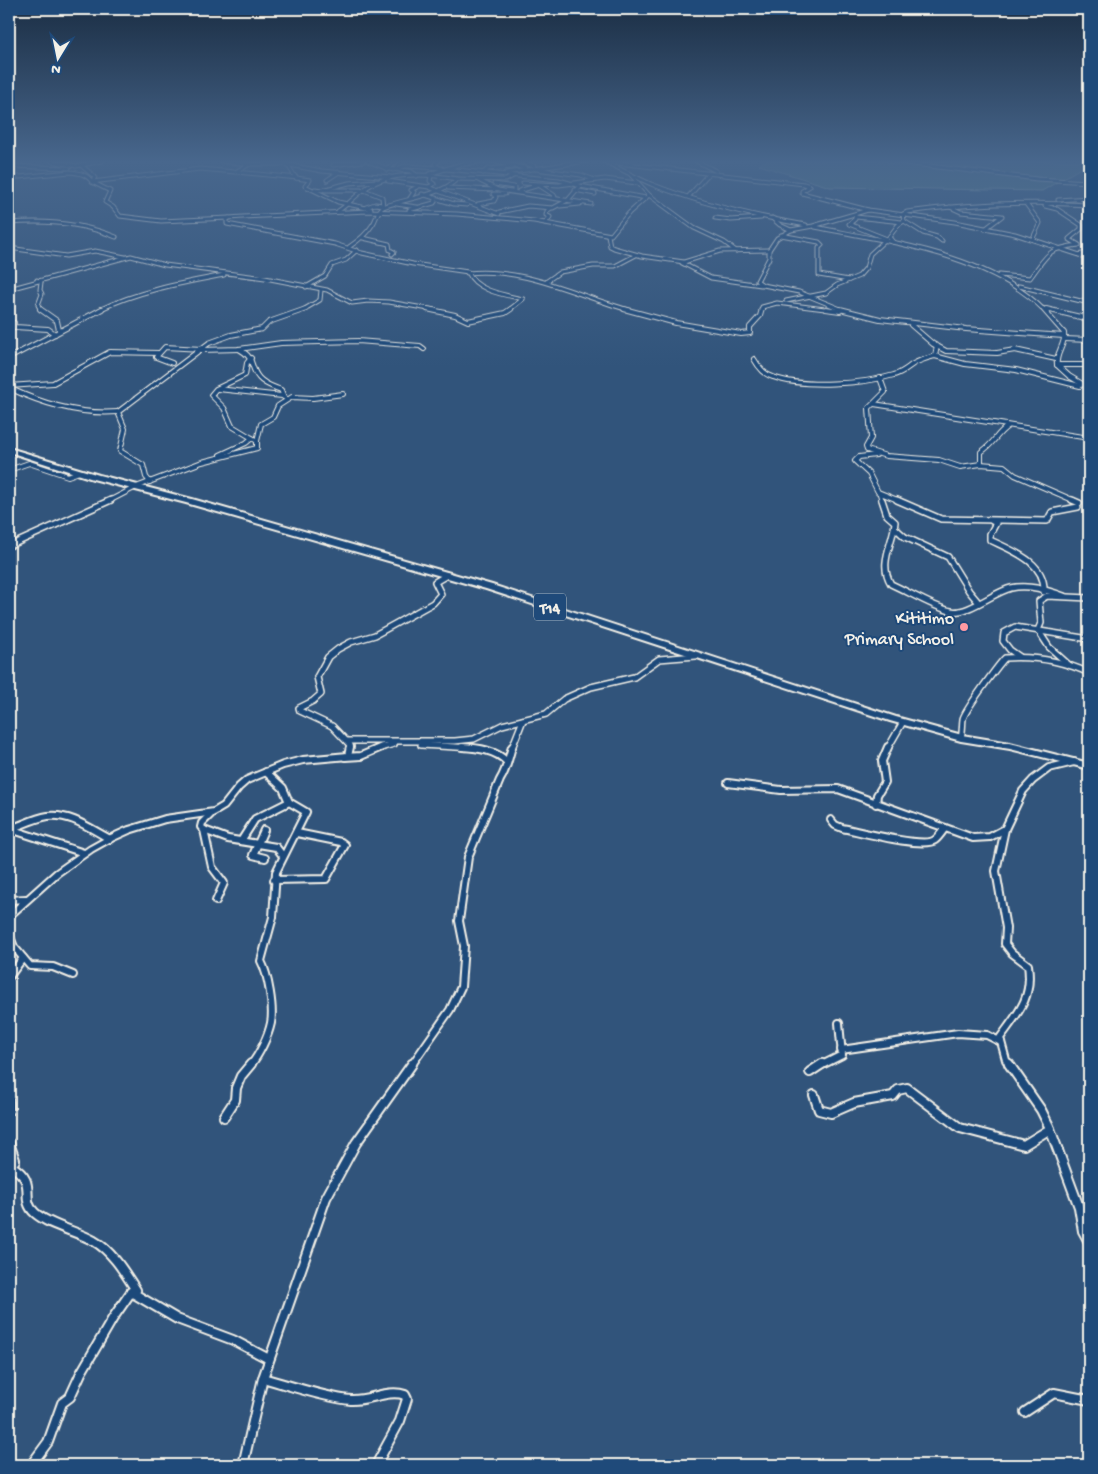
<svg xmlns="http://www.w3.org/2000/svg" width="1098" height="1474" viewBox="0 0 1098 1474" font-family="'Gochi Hand',sans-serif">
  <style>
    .green { fill: #577e84; stroke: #a6b8b6 }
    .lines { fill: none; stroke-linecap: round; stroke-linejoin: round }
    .minor-far4-casing { stroke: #f4f1e8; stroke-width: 5 }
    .minor-far3-casing { stroke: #f4f1e8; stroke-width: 6 }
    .minor-far2-casing { stroke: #f4f1e8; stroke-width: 8 }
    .minor-far1-casing { stroke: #f4f1e8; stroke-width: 10 }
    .minor-casing { stroke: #f4f1e8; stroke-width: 12 }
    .trunk-casing { stroke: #f4f1e8; stroke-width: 4 }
    .minor-far4 { stroke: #1f4a7a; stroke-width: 3 }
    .minor-far3 { stroke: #1f4a7a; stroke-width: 4 }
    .minor-far2 { stroke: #1f4a7a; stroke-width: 5 }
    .minor-far1 { stroke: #1f4a7a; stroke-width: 6 }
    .minor { stroke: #1f4a7a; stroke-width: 8 }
    .trunk { fill: #1f4a7a; fill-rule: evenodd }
    .poi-dot { fill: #ff9aa2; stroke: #1f4a7a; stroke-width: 2 }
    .labels { text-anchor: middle; stroke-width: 4; stroke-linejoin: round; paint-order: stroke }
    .shield { fill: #1f4a7a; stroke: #b4bfc7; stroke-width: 1 }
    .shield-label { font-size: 16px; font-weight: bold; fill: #f4f1e8 }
    .poi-label { font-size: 18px; fill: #f4f1e8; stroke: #1f4a7a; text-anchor: end }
  </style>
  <rect width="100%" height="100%" fill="#31547b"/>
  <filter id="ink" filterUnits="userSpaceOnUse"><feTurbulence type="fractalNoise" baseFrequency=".02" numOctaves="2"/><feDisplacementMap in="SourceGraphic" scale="10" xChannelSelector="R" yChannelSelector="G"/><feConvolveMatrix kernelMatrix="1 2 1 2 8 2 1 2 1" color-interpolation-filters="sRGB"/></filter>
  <g filter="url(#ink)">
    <path class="green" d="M 764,161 L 1089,161 L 1089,163 L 1042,191 L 830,187 L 759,165 Z"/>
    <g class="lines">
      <g class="minor-far4-casing">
        <g id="minor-far4">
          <path d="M 52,161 L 76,166 L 102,161"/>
          <path d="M 221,161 L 250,164 L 284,164 L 322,171 L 391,177"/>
          <path d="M 368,161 L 388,169 L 411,171 L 417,176"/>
          <path d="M 436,161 L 439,161 L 435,164 L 439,168"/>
          <path d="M 491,161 L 525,168"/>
          <path d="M 520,161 L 534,166"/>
          <path d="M 603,161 C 619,168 635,177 651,184 C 701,204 753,216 806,225"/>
          <path d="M 696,161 L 716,171"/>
          <path d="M 889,161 L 1037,179 L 1089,182"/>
          <path d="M 609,162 L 804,184 L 810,186 L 802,191 L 802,193 L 868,210"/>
          <path d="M 287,164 L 296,178 L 310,180 L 305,186 L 338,202 L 371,209"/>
          <path d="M 333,165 L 363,161"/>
          <path d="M 9,166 L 69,168"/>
          <path d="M 82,166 L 95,177 L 92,182 L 110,191 L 105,202 L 113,207 L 120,216 L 161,221 L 229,218"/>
          <path d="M 446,169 L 559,180 L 580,186 L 646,198"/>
          <path d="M 536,169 L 581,175 L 595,180"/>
          <path d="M 387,170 L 397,161"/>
          <path d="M 393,170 L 405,166 L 442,168"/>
          <path d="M 237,172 L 298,178"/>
          <path d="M 483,173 L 488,169 L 513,167"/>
          <path d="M 506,173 L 587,161"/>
          <path d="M 429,174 L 458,165 L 485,161"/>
          <path d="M 9,178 L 70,172 C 79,173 87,174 92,182 L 200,169 L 235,172 L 250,164"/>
          <path d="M 457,179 L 506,180 L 513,176"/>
          <path d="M 327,180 L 339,172"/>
          <path d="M 478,180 L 498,190 L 591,204"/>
          <path d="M 388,181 L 429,187 L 436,190"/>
          <path d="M 523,183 L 559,185 L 605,179 L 637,183"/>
          <path d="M 494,184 L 514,187 L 514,191"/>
          <path d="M 540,186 L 554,195 L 555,197 L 553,198"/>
          <path d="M 429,187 L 434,184 L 430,181 L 431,176"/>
          <path d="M 448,188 L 496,190"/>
          <path d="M 315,189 L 322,190 L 349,183 L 377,181"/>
          <path d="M 325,190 L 361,190"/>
          <path d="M 364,190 L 382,197 L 383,207"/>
          <path d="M 436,190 L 499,214"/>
          <path d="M 575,190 L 595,194"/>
          <path d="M 519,191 L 539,185"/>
          <path d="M 422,194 L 454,204 L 467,205"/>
          <path d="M 649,195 L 694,228 L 724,242 L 736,251"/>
          <path d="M 689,196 L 709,173"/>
          <path d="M 410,198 L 414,192 L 411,190 L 419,186"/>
          <path d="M 1058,200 L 1089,198"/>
          <path d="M 396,204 L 417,207"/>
          <path d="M 478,204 L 494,201 L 496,197 L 493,194 L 505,194"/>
          <path d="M 1026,204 L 1040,223 L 1033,238"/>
          <path d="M 560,206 L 580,204"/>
          <path d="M 366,207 L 375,204 L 383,205"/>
          <path d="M 950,207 L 961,212 L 1002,216 L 985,229"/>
          <path d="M 409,210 L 434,203 L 436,200"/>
          <path d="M 338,211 C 349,204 358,193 369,186 C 394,171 429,174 457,179 C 442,195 404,199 383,207 C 377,211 377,218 373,224 C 367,234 358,241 349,247"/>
          <path d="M 499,212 L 528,206 L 553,208 L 568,200 L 580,186"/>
          <path d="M 855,215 L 855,219 L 849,224 L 887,239"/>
          <path d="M 856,217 L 902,222"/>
          <path d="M 715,218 L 731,220 L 761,218"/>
          <path d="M 772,218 L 780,225 L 791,230"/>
          <path d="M 904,221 L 923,233 L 937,237 L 942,241"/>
          <path d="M 9,223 C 45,220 83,223 116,237"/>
          <path d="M 545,223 L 550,217 L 546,215 L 547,211 L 551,208"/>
          <path d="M 815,227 C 889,242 989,254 1044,310"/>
          <path d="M 608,235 L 610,246 L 614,248 L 642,256 L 684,262 L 720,251 L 769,250"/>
          <path d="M 781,235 L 819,242 L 822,245 L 819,248 L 819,275 L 849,280"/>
          <path d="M 363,238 L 389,244 L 390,250 L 394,252 L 392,254"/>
          <path d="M 893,242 L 889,237 L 898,225 L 904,221 L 903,214 L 907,212 C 967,204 1028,201 1089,205"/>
          <path d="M 9,248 L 66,256 L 95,251 L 125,257"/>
          <path d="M 1079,255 L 1089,252"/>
          <path d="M 682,263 L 711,278 L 761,285"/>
          <path d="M 467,273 C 524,267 575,295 629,310"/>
          <path d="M 999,275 L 1030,278 C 1049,253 1046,249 1079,245 L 1069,239 L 1081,229 L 1081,225 L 1057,209 L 1045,206"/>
          <path d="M 37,280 L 41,282 L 40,290 L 42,294 L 38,305 L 41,310"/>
          <path d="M 547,281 L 560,272 L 593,266 L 615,266 L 636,255"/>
          <path d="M 1019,286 L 1089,303"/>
          <path d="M 306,287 L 325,276 L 332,265 L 346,260 L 357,250"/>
          <path d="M 9,289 L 131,256 L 165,265 L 265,278 L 327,290 L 352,303 L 368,301 L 389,302 L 435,310"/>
          <path d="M 786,301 L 826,293 L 837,285 L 859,276 L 866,268 L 870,254 L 884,241"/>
          <path d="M 1046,309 L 1050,310"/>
          <path d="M 99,310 C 137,291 182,283 224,275"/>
          <path d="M 303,310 L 320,300 L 321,290"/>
          <path d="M 509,310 L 523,299 C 505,295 475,291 468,272 L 413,264 L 362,253 L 335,244 L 227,224 L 227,220 L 229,218 L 243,217 L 368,211 L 457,214 L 534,221 L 611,235 L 629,213 L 649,195 L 631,175"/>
          <path d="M 761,310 L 762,307 L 777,303 L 833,310"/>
          <path d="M 843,310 L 799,292 L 763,285 L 757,281 L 769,258 L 769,250 L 777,238 L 791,230 L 813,226 L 868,210 L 955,222 L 1015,234 L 1089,258"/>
        </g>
      </g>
      <g class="minor-far3-casing">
        <g id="minor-far3">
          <path d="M 40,309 L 57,321 L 59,330"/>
          <path d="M 427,309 L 455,315 L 468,321 L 505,313 L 511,309"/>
          <path d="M 624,309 L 676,323 L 741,334 L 750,333 L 750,327 L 760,316 L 762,309"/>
          <path d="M 826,309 L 840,311"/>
          <path d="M 840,309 L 880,319 L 966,329 L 1064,336"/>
          <path d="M 1043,309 L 1064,333 C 1066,345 1055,353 1057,365 L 1069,376 L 1089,388"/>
          <path d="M 1046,309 L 1089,319"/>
          <path d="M 9,322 L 14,323 L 13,326 L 15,327 L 48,329 L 55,334"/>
          <path d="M 911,325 L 933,344 L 946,351 L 997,353 L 1015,350 L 1056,359"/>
          <path d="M 1065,339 L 1089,340"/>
          <path d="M 239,349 C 256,358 249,367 259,378 C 265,385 274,387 281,390 L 284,397"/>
          <path d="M 201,350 L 239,349 L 281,343 L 358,341 L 420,346 L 424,349"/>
          <path d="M 935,356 L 965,364 L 1016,370 L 1080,386"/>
          <path d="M 9,358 L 102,309"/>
          <path d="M 754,359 C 758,366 765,375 773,377 C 802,388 864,384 894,375 C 902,373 907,368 913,364 C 920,360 928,358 935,356 L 937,346"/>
          <path d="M 172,363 L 156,357 L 165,347 L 202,349"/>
          <path d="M 1057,365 L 1089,365"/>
          <path d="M 880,378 L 885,392 L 869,408 L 871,438 L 866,447 L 867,450 L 886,456 L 939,460 L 960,467 L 981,464 L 1004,466 L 1015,475 L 1075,501"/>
          <path d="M 9,386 L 53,383 L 110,352 L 158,353"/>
          <path d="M 9,388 C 43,404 80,415 118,412"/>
          <path d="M 218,389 L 282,396 L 287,399"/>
          <path d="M 874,404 L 1089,438"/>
          <path d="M 257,441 L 261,424 L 273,417 L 278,406 L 292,397 L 313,398 L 343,394"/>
          <path d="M 220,455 L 246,443 L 252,438"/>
          <path d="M 876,455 L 859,457 L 855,461 L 869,474 L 878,492 L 900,501"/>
          <path d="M 981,464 L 981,452 C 995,443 995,435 1008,426"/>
          <path d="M 9,470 L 29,463 L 68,476 L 79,472"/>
          <path d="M 150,482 L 146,477 L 143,465 L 120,451 L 125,429 L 118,412 L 209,343 L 231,335 L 262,329 L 269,322 L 306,309"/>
          <path d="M 880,494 L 882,501"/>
          <path d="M 109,501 L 136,487 L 202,462 L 257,448 L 257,441 L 232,426 L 224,408 L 211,395 L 216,389 L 245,375 L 247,363 L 251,358"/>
        </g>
      </g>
      <g class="minor-far2-casing">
        <g id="minor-far2">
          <path d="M 882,500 L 887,515 L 895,522 C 893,544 878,563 891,584 C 907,591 935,608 951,611 C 967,615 994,592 1011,588 C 1029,584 1047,590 1064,596"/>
          <path d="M 897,500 L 941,519 L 1047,521 L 1052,512 L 1078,507"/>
          <path d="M 1072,500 L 1079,503"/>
          <path d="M 992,521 L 996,523 L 990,534 L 990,540 C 1013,551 1046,562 1044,592"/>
          <path d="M 895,528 L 905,537 L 948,557 L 969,591 L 979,603"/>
          <path d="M 9,546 L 111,500"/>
          <path d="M 1020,657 L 1010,650 L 1003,641 L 1004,633 L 1015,627 L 1089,639"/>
          <path d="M 1069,665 L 1049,647 L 1038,630 L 1041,623 L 1039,601 L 1047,596 L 1089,598"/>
          <path d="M 961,738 C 963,731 962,726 963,719 C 964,712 998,665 1005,658 C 1034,656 1063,661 1089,673"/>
          <path d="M 347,741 L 455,741 L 474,739 L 502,725 L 546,714 L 564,699 L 591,687 L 634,677 L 659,659 L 696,656"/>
          <path d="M 421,745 L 473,748"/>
          <path d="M 349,748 L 350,745 L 332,726 L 300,711 L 299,708 L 313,701 L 321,694 L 317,677 L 328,657 L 338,649 L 351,642 L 375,635 L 433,603 L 441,594 L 435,582 L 447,575"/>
          <path d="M 380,748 L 394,744"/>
          <path d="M 512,748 L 523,720"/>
          <path d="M 888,748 L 903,722"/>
        </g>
      </g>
      <g class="minor-far1-casing">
        <g id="minor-far1">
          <path d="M 462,747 C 478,748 496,750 507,762"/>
          <path d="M 345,757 L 361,756 L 382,747"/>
          <path d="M 728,783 L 781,790 L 838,789 L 973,838 L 990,837 L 1005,829"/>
          <path d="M 876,804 L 877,795 L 885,782 L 882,761 L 888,747"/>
          <path d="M 211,814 L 202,823 L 201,827 L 204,830 L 228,839 L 276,847 L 283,856"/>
          <path d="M 831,820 L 835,825 L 842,828 C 858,831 923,849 935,840 C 939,837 942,832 945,828"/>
          <path d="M 10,829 C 22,825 35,818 48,816 C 70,813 91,829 110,839"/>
          <path d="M 10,829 L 84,853"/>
          <path d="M 204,830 L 212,867 L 224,883 L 216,901"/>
          <path d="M 264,830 L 253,855 L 265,858"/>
          <path d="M 241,841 L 255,819 L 289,802"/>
          <path d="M 274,880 L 326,879 L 345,845 L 341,842 L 297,833"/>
          <path d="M 9,900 L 27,899"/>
          <path d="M 9,916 L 57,873 L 91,849 L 109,839 L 129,830 L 165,819 L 214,812 L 224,806 L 239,787 L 247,780 L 283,765 L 303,760 L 348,756 L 350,747"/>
          <path d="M 9,934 L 14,947 L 30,966 L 53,967 L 73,975"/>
          <path d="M 9,977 L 23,958"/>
          <path d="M 841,1050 L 958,1033 L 987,1035 L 1001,1042"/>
          <path d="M 250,1066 C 259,1055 268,1037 271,1023 C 274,1008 268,974 261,961 L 273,917 L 276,872 L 306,812 L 289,802 L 283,788 L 266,772"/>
          <path d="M 411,1066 L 450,1010 L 461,987 L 464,946 L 459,921 L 468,857 L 500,780 C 507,769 508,759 512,747"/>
          <path d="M 820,1066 L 842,1055 L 839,1023"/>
          <path d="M 1010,1066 L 1006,1060 L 1000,1038 C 1018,1013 1033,998 1028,965 L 1012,953 L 1005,944 L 1006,928 L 996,871 L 1005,829 L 1023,791 L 1033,780 L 1049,768 L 1074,762"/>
        </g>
      </g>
      <g class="minor-casing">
        <g id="minor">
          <path d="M 1009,1064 L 1041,1110 L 1049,1126 L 1079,1207 L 1083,1231 L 1089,1242"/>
          <path d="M 810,1072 L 822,1064"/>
          <path d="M 814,1095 L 819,1110 L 831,1113 L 854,1103 L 893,1096 L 898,1090 L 907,1088 L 960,1128 L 1024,1145 L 1050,1129"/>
          <path d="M 9,1102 L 9,1110"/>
          <path d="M 224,1117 L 235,1100 L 236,1088 L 241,1076 L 251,1064"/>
          <path d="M 9,1143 L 15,1160 L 11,1166 C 40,1183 18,1198 35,1213 C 50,1226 77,1231 94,1241 C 112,1251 125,1273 136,1290 L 131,1292 L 177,1319 L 233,1340 L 269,1359"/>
          <path d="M 263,1378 C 288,1385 326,1398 351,1400 C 369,1401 388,1389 405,1395 L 407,1399 L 400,1421 L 376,1465"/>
          <path d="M 1025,1412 L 1054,1393 L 1089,1400"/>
          <path d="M 31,1465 L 48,1442 L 62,1403 L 70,1397 L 81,1373 L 113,1318 L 131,1292"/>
          <path d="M 243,1465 L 263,1378 L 326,1198 L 356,1143 L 412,1064"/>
        </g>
      </g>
      <g class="trunk-casing">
        <path id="trunk" d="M 9,448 L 99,475 L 192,499 L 492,585 L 896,717 L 962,735 L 1010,743 L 1089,763 L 1089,769 L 1010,749 L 961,741 L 890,721 L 486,589 L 186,503 L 93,479 L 9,452 Z"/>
      </g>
      <use href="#minor-far4" class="minor-far4"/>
      <use href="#minor-far3" class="minor-far3"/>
      <use href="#minor-far2" class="minor-far2"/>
      <use href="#minor-far1" class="minor-far1"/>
      <use href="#minor" class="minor"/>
      <use href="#trunk" class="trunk"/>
    </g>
  </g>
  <linearGradient id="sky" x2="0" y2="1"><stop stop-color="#1b2e44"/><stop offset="0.44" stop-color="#48678d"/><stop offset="1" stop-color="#48678d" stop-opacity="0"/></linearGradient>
  <rect width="1098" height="367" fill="url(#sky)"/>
  <circle class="poi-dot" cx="964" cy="627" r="5"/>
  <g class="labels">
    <rect class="shield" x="534" y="593.5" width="32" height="27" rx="4"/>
    <g class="shield-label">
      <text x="550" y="613">T14</text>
    </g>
    <g class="poi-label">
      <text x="954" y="623">Kititimo<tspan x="954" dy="21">Primary School</tspan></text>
    </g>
  </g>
  <rect width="1098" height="1474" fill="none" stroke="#1f4a7a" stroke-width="30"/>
  <rect x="15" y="15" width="1068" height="1444" fill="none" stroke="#f4f1e8" stroke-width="2" filter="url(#ink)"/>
  <g transform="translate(58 58) rotate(190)" stroke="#1f4a7a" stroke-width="4" paint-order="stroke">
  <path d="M0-4L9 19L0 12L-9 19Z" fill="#f4f1e8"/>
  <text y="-8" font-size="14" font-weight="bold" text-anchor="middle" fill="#f4f1e8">N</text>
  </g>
</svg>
